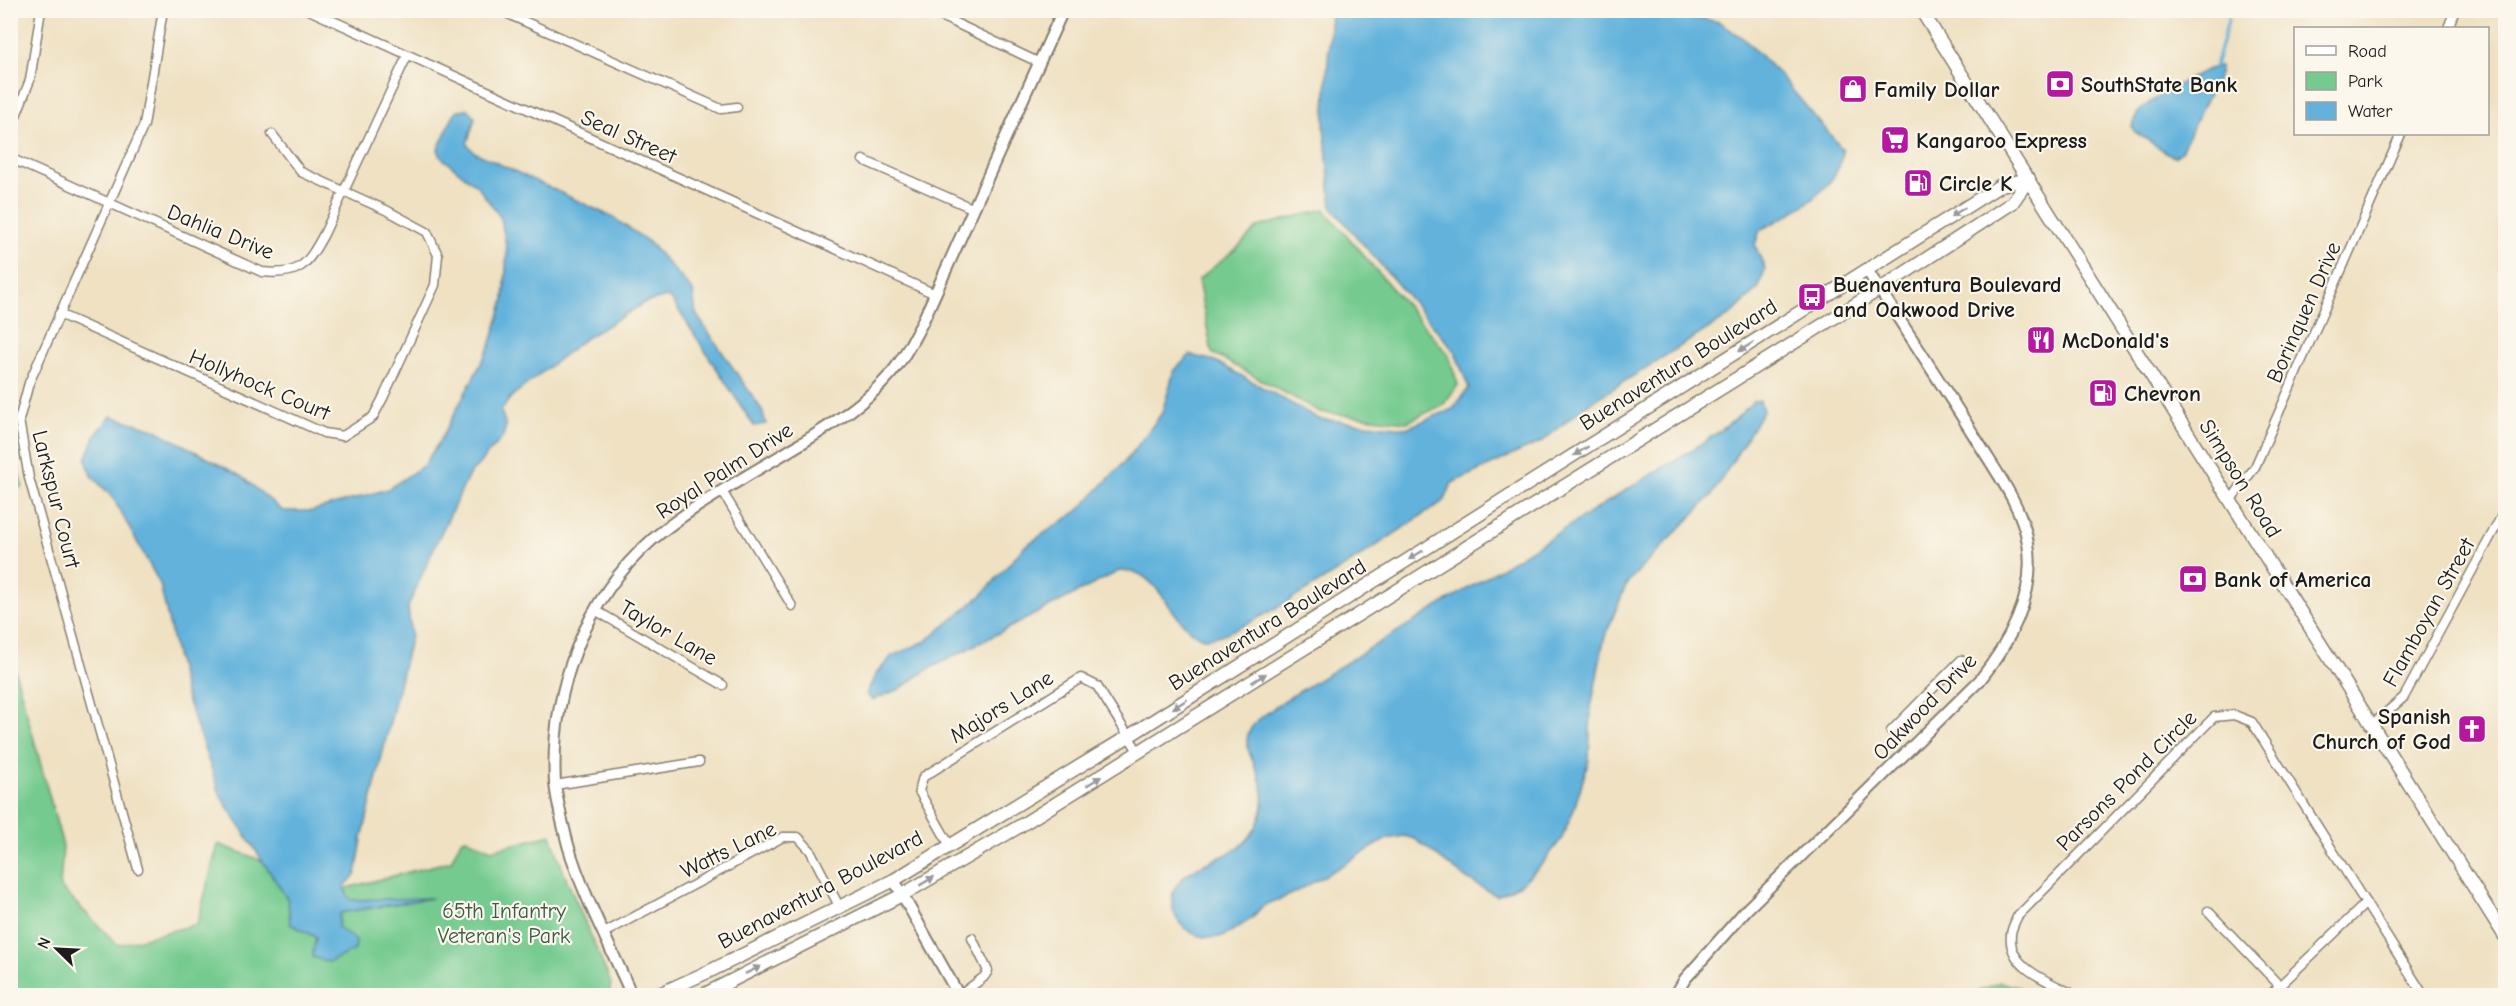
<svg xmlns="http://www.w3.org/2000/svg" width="2516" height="1006" viewBox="0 0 2516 1006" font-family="'Comic Neue',sans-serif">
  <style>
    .green { fill: #74ca8f; stroke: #487356; stroke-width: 1.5 }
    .water { fill: #62b2dc; stroke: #3f677c; stroke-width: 1.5 }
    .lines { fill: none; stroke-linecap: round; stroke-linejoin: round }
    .stream { stroke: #62b2dc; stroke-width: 3 }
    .minor-casing { stroke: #867e6f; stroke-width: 11 }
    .tertiary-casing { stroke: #867e6f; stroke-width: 14 }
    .secondary-casing { stroke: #867e6f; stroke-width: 15 }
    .minor { stroke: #fff; stroke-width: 8 }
    .tertiary { stroke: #fff; stroke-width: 10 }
    .secondary { stroke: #fff; stroke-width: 12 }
    .oneway { fill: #999 }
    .labels { text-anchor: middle; stroke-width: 4.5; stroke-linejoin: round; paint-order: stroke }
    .poi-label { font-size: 22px; font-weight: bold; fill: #1c1c1c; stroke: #fbf7ec; text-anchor: start }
    .street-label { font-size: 22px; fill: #1c1c1c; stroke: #fbf7ec }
    .park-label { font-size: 22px; fill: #3b5944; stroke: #fbf7ec }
  </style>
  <rect width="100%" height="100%" fill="#fbf7ec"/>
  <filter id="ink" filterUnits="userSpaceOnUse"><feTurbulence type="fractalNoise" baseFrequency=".0167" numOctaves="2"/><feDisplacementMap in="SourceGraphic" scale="12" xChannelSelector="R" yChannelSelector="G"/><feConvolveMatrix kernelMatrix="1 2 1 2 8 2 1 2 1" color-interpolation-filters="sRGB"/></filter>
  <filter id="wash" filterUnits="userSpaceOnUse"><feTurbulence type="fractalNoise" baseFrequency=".008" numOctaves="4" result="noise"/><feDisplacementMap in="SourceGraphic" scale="24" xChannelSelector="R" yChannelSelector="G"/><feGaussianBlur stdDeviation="1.35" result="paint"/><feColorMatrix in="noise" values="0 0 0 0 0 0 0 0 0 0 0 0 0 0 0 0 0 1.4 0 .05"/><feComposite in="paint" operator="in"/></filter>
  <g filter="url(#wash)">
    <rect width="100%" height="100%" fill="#efe1c2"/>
    <g class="green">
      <path d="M 1324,209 L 1449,355 L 1458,385 L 1443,405 L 1407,422 L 1320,412 L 1212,353 L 1198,280 L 1238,247 L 1258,227 Z"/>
      <path d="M 15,459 L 23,487 L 11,490 L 11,460 Z"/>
      <path d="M 10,652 L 63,846 L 60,887 L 118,945 L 197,924 L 218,844 L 339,890 L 451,861 L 461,840 L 466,838 L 491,850 L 551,835 L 564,873 L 611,983 L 609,996 L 11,995 Z"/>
      <path d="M 2000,982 L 2020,988 L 2031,995 L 1970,995 Z"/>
    </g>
    <g class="water">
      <path d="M 1611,11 L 1694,17 L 1719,22 L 1744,39 L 1778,73 L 1843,150 C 1840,190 1792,214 1760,230 L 1755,245 L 1765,269 L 1759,287 L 1732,314 L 1585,406 L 1543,441 L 1452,483 L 1445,500 C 1411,522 1229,650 1201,637 C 1175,626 1162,583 1137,573 C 1132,571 1124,572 1119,571 L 927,670 L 898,690 L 872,700 L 866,694 L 876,674 L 892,656 L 926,641 L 982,595 L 1025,546 L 1078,511 L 1129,457 L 1162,413 L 1174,371 L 1190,355 L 1215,361 L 1319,419 L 1406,428 L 1453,409 L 1469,388 L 1454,350 L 1332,208 L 1324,126 L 1331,11 Z"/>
      <path d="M 2220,66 L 2219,74 L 2180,153 L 2174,157 L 2135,132 L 2132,127 C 2133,122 2135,117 2138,113 C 2147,101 2206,67 2220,66 Z"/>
      <path d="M 468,109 L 475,118 L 467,144 L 474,152 L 612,217 L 649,242 L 693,291 L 696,314 L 762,410 L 766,424 L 754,426 L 672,300 L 667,297 L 644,303 L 583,340 L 511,397 L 501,411 L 506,426 L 503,437 L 469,475 L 432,552 L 408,607 L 411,635 L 362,839 L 356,874 L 344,887 L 350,900 L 432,898 L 340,913 L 338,927 L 356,941 L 355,950 L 329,962 L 312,957 L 316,937 L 290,924 L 288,900 L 221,797 L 184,690 L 160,584 L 113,498 L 91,475 L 86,459 L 96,435 L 111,416 L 154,429 L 241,476 L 283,511 L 312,511 L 388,489 L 424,465 L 441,439 L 490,346 L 504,300 L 507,251 L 501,218 L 478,187 L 441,157 L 438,149 L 454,114 L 458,110 Z"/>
      <path d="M 1753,401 L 1760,401 L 1763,411 L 1712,495 L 1627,583 L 1604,639 L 1591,708 L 1589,760 L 1574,809 L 1562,838 L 1543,863 L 1521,884 L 1497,896 L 1467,879 L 1415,839 L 1404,836 L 1387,839 C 1355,857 1324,877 1292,894 C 1283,899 1272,901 1263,906 C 1258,909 1256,916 1251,919 C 1245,923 1226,936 1219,937 C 1203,940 1185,933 1177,919 C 1172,911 1170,896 1175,888 C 1191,859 1232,862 1251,835 C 1285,786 1237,757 1249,732 C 1255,719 1271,711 1282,702 C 1397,631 1513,562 1626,490 C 1662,467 1727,433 1753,401 Z"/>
    </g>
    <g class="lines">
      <path class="stream" d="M 2215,66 L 2229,18"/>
    </g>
  </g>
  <g filter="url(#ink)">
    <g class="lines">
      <g class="minor-casing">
        <g id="minor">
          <path d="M 309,10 L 935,294"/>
          <path d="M 499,10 L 721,109 L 737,107"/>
          <path d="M 930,11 L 1040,63"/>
          <path d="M 2448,28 L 2455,10"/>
          <path d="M 10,131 L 30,80 L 41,10"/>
          <path d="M 10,158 L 262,272 C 300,276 307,265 324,234 L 407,56"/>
          <path d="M 863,160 L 974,209"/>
          <path d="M 59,314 L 324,433 L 343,436 L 373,417 L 383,398 L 435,285 L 438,255 L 427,232 L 388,211 L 301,172 L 272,134"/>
          <path d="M 722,491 L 792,606"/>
          <path d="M 2230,501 L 2255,467 L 2401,134"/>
          <path d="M 595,610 L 723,685"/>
          <path d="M 2372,725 L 2404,697 L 2506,508"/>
          <path d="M 1891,731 L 1961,660"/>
          <path d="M 555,785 L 699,762"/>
          <path d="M 949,844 L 919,791 L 923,777 L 1081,678 L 1097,686 L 1139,753"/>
          <path d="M 138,869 L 29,478 L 19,420 L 29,383 L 144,125 L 163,10"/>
          <path d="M 2208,911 L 2279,985"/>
          <path d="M 604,933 L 783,837 L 798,837 L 810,850 L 839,906"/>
          <path d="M 959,996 L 984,977 L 988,971 L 972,938"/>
          <path d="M 2077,996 C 2053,983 2007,969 2011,935 C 2011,929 2015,923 2017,917 L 2214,717 L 2234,715 L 2252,722 L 2424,996"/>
          <path d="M 2269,996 L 2366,903"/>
        </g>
      </g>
      <g class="tertiary-casing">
        <g id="tertiary">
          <path d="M 894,880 L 959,996"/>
          <path d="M 632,996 C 611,947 583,896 568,845 C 563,825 557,803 555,783 C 550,693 584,599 653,539 C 680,516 710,498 740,480 C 790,449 865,412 899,363 C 908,350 915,336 922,323 L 1063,10"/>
          <path d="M 1675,996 L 1685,979 L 1746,910 L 1980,680 C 2010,642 2037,594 2028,543 C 2022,506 1997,473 1978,442 C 1942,384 1904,327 1867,270"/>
        </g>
      </g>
      <g class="secondary-casing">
        <g id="secondary">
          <path d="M 1921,10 L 2506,938"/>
          <path d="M 655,996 L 712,970 L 894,880 L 1129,736 L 2001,185 L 2029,179"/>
          <path d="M 701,996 L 902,895 L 1020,826 L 1880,289 L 2012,203 L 2029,179"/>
        </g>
      </g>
      <use href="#minor" class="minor"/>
      <use href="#tertiary" class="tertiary"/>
      <use href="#secondary" class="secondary"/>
    </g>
    <defs><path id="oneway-solid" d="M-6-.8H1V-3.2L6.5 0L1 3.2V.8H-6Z" transform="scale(1.5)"/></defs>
    <g class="oneway">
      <use href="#oneway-solid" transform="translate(1958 212) rotate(148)"/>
      <use href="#oneway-solid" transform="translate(1746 347) rotate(148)"/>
      <use href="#oneway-solid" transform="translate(1581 451) rotate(148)"/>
      <use href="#oneway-solid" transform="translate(1416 555) rotate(148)"/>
      <use href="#oneway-solid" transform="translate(1259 678) rotate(-32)"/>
      <use href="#oneway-solid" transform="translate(1180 704) rotate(148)"/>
      <use href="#oneway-solid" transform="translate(1094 781) rotate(-32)"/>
      <use href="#oneway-solid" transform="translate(927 881) rotate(-31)"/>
      <use href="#oneway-solid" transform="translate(753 970) rotate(-26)"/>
    </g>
  </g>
  <defs>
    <g id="bank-square" transform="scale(1.5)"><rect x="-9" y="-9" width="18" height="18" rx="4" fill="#b5179e" stroke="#fbf7ec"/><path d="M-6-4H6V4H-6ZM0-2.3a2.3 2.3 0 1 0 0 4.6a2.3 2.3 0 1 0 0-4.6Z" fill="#fff"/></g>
    <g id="shop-square" transform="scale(1.5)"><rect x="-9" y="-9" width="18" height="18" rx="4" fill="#b5179e" stroke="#fbf7ec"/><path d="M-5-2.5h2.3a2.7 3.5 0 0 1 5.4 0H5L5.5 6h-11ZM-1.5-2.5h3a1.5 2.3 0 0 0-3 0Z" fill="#fff"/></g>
    <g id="supermarket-square" transform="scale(1.5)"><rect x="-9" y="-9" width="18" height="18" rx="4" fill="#b5179e" stroke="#fbf7ec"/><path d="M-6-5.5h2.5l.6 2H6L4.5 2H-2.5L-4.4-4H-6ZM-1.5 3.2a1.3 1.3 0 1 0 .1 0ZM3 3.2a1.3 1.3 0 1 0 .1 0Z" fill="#fff"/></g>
    <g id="fuel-square" transform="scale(1.5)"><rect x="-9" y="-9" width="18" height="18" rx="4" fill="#b5179e" stroke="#fbf7ec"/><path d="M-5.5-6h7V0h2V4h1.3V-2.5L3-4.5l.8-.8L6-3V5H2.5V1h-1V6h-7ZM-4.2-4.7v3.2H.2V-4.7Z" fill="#fff"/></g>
    <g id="bus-square" transform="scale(1.5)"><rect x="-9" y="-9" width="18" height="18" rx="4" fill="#b5179e" stroke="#fbf7ec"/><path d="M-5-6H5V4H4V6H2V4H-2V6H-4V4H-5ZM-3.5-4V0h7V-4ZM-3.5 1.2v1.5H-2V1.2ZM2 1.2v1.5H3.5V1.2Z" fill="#fff"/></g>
    <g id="restaurant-square" transform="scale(1.5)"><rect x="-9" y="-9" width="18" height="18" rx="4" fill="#b5179e" stroke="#fbf7ec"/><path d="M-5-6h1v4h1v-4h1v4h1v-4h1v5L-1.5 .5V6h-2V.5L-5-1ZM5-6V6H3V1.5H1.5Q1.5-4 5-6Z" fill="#fff"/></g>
    <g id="church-square" transform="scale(1.5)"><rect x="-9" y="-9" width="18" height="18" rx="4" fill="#b5179e" stroke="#fbf7ec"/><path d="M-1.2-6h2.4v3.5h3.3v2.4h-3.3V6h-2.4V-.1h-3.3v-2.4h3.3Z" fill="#fff"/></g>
  </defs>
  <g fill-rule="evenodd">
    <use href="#bank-square" x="2060" y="84"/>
    <use href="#shop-square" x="1853" y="89"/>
    <use href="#supermarket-square" x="1895" y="140"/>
    <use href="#fuel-square" x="1918" y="183"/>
    <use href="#bus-square" x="1812" y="297"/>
    <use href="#restaurant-square" x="2041" y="340"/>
    <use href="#fuel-square" x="2103" y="393"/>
    <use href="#bank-square" x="2193" y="579"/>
    <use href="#church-square" x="2472" y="729"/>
  </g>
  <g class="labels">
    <g class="poi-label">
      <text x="2081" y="92">SouthState Bank</text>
      <text x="1874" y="97">Family Dollar</text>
      <text x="1916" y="148">Kangaroo Express</text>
      <text x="1939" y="191">Circle K</text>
      <text x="1833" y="292">Buenaventura Boulevard<tspan x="1833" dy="25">and Oakwood Drive</tspan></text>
      <text x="2062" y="348">McDonald's</text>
      <text x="2124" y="401">Chevron</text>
      <text x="2214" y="587">Bank of America</text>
      <text x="2451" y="724" text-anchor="end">Spanish<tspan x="2451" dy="25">Church of God</tspan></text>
    </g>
    <g class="street-label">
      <text transform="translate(629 136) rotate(24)" y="8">Seal Street</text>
      <text transform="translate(221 231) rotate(22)" y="8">Dahlia Drive</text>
      <text transform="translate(2303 312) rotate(-66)" y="8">Borinquen Drive</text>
      <text transform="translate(1678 364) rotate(-32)" y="8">Buenaventura Boulevard</text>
      <text transform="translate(260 384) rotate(23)" y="8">Hollyhock Court</text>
      <text transform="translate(724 470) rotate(-33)" y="8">Royal Palm Drive</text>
      <text transform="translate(2241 478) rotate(58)" y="8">Simpson Road</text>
      <text transform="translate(57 499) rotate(76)" y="8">Larkspur Court</text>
      <text transform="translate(2428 612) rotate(-61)" y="8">Flamboyan Street</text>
      <text transform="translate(1267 624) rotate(-32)" y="8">Buenaventura Boulevard</text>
      <text transform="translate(669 632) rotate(30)" y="8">Taylor Lane</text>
      <text transform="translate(1001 706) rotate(-32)" y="8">Majors Lane</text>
      <text transform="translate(1924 706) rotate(-46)" y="8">Oakwood Drive</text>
      <text transform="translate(2126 780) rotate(-45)" y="8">Parsons Pond Circle</text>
      <text transform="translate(728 849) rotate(-26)" y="8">Watts Lane</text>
      <text transform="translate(820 889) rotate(-28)" y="8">Buenaventura Boulevard</text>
    </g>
    <g class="park-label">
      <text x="504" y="918">65th Infantry<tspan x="504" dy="25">Veteran's Park</tspan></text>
    </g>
  </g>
  <rect width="2516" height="1006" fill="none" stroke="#fbf7ec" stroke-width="36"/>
  <rect x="2294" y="27" width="195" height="108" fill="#fbf7ec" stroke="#a29f99" stroke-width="1.5"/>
  <rect x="2306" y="46" width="30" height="9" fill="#ffffff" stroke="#a29f99" stroke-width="1.5"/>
  <text x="2348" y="57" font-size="18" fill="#1c1c1c">Road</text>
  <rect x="2306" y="72" width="30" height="18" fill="#74ca8f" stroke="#a29f99" stroke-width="1.5"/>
  <text x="2348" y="87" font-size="18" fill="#1c1c1c">Park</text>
  <rect x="2306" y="102" width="30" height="18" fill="#62b2dc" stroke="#a29f99" stroke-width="1.5"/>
  <text x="2348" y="117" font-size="18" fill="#1c1c1c">Water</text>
  <g transform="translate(57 949) rotate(294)" stroke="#fbf7ec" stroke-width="4.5" paint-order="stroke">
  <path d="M0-4.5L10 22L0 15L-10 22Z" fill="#1c1c1c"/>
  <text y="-9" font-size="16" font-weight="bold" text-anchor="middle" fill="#1c1c1c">N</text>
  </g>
</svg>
